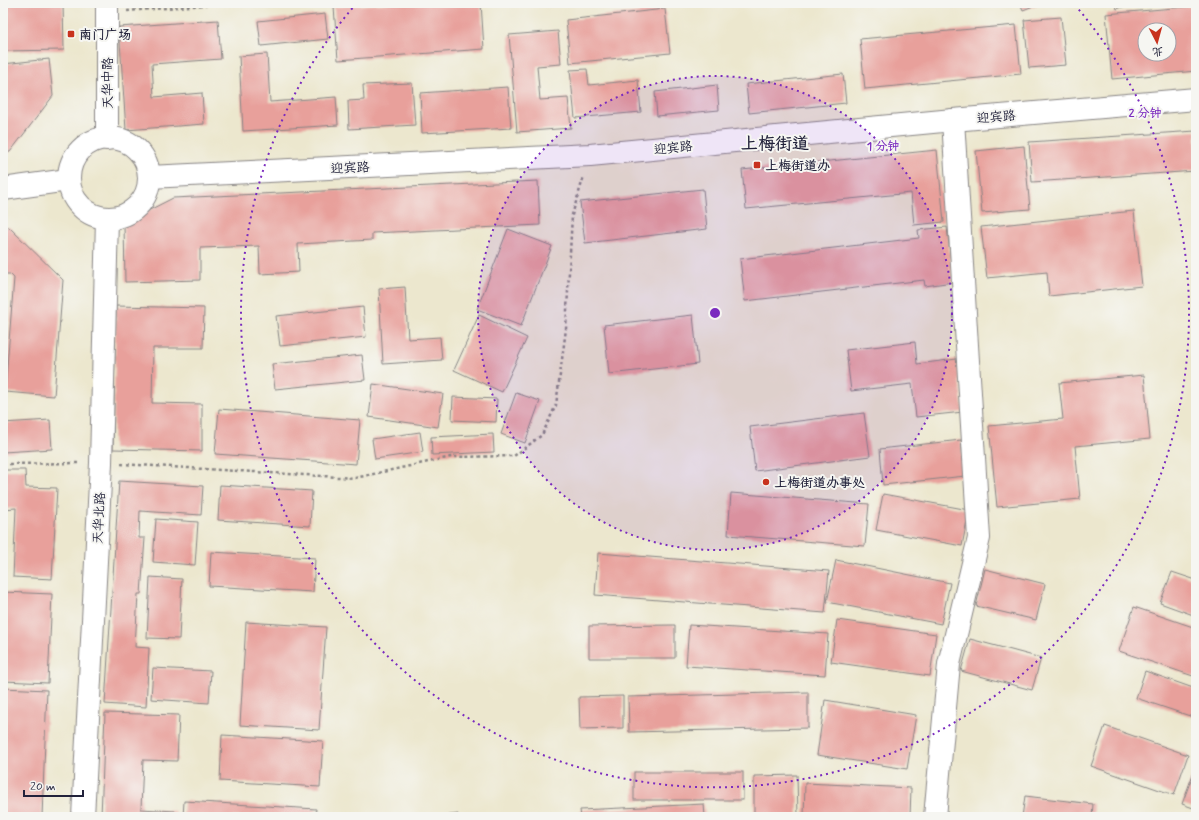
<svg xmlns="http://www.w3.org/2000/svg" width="1199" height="820" viewBox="0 0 1199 820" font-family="Mynerve,'LXGW WenKai TC',sans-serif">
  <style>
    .building { fill: #e8a09b; fill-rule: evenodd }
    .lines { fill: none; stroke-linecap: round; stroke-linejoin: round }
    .minor-casing { stroke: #878484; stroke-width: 24 }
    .path { stroke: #878484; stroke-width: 2.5; stroke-dasharray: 3 3; stroke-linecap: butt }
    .minor { stroke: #fff; stroke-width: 22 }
    .ring { fill: none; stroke: #7b2cbf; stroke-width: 2; stroke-dasharray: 2 4 }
    .poi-dot { fill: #c8321e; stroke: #f6f6f2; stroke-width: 1.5 }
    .labels { text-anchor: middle; stroke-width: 4; stroke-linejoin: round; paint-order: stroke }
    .poi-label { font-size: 13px; font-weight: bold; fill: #22223b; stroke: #f6f6f2; text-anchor: start }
    .street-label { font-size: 13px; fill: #22223b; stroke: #f6f6f2 }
    .district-label { font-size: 17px; font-weight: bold; fill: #22223b; stroke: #f6f6f2 }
    .centre { fill: #7b2cbf; stroke: #f6f6f2; stroke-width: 2 }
    .ring-label { font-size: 12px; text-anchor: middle; font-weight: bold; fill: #7b2cbf; stroke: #f6f6f2; stroke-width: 4; stroke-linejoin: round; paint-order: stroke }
  </style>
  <rect width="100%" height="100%" fill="#f6f6f2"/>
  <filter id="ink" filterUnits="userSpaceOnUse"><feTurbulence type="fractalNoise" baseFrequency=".025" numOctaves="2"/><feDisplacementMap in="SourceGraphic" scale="8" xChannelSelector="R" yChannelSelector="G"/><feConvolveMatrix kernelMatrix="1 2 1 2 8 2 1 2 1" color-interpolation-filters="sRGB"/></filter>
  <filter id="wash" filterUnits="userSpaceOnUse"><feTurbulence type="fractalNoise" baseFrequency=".012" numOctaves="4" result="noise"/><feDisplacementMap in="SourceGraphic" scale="16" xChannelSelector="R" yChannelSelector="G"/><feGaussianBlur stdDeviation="0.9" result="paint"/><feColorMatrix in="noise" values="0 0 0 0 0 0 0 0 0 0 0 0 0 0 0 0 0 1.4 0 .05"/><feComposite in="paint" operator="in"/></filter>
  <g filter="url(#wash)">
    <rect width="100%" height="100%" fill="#ece7ce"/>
    <g id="blocks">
      <g class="building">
        <path d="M 3,3 L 63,3 L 64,50 L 3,51 Z"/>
        <path d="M 392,3 L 481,3 L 484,49 L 338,60 L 334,7 Z"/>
        <path d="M 1020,3 L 1041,3 L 1023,10 Z"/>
        <path d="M 1115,3 L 1134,3 L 1117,9 Z"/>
        <path d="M 1196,6 L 1196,71 L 1112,79 L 1106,14 ZM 1145,30 L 1169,30 L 1169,54 L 1145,54 Z"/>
        <path d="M 665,9 L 670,53 L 570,63 L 566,20 Z"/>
        <path d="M 325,14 L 328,39 L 261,46 L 258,21 Z"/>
        <path d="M 1061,17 L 1066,65 L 1029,68 L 1024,20 Z"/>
        <path d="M 218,20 L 221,59 L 152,64 L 154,97 L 202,93 L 204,124 L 126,130 L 119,27 Z"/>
        <path d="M 1016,25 L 1021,74 L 865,89 L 860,39 Z"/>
        <path d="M 558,31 L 561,64 L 537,66 L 540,100 L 568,98 L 571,128 L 517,132 L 509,35 Z"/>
        <path d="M 267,54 L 270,102 L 336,97 L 338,125 L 243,131 L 239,56 Z"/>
        <path d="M 49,59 L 53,96 L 10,152 L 3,153 L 3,64 Z"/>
        <path d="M 587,69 L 589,85 L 638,80 L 641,112 L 575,118 L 570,70 Z"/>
        <path d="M 843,74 L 846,103 L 749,113 L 746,84 Z"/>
        <path d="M 412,83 L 415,125 L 349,129 L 348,101 L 364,100 L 363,85 Z"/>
        <path d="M 717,85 L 719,110 L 657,116 L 655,92 Z"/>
        <path d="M 508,87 L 511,128 L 422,133 L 420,93 Z"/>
        <path d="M 1196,131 L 1196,171 L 1032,182 L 1029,142 Z"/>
        <path d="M 1024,146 L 1030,209 L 982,213 L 976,151 Z"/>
        <path d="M 937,150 L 944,222 L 914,225 L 911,193 L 746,209 L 742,170 Z"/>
        <path d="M 538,181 L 540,225 L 372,233 L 372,240 L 298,244 L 299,272 L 260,274 L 259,246 L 200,248 L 200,280 L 125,282 L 124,223 L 173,198 Z"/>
        <path d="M 703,189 L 707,229 L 585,243 L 580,202 Z"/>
        <path d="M 1134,211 L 1142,286 L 1049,296 L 1047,272 L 987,278 L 981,227 Z"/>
        <path d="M 3,227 L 9,227 L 63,280 L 54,396 L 5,392 L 14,278 L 10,274 L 3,274 Z"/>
        <path d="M 947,227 L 953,282 L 925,286 L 924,280 L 745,301 L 740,259 L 919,238 L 918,230 Z"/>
        <path d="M 508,229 L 552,246 L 521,326 L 477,309 Z"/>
        <path d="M 1196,263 L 1196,275 L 1192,275 Z"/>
        <path d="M 405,287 L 408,339 L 440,337 L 442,360 L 383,364 L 379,289 Z"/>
        <path d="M 116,306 L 204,308 L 203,348 L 153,348 L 152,403 L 202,404 L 202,451 L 113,449 Z"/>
        <path d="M 363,307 L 366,337 L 280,346 L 276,316 Z"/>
        <path d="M 479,315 L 527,338 L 502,392 L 454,370 Z"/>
        <path d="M 693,315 L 698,364 L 609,374 L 604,325 Z"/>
        <path d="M 915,342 L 917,364 L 957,359 L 963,412 L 916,417 L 912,384 L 851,391 L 846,350 Z"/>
        <path d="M 362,355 L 365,380 L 275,389 L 272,364 Z"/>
        <path d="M 1144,375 L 1150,439 L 1075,446 L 1080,499 L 997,507 L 989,426 L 1063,419 L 1059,383 Z"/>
        <path d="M 373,384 L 443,394 L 438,427 L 369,417 Z"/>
        <path d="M 516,393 L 540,401 L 525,443 L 501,434 Z"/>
        <path d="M 453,397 L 497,399 L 496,422 L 452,420 Z"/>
        <path d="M 219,409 L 360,420 L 356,464 L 215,454 Z"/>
        <path d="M 864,413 L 870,456 L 755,471 L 750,427 Z"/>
        <path d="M 50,420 L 52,449 L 3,452 L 3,423 Z"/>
        <path d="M 420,432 L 423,452 L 375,459 L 372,439 Z"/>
        <path d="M 493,434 L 494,452 L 432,455 L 431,437 Z"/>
        <path d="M 961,440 L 965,476 L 883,485 L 880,449 Z"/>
        <path d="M 3,470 L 25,470 L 26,487 L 57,488 L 52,579 L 13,577 L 16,508 L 3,509 Z"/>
        <path d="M 119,481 L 203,486 L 201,515 L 140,511 L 139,538 L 145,538 L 141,594 L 138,594 L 135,647 L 149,648 L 146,707 L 105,704 Z"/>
        <path d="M 220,485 L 312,491 L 310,526 L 218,520 Z"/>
        <path d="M 731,493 L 869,504 L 865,546 L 728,535 Z"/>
        <path d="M 883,494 L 969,510 L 962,546 L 876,530 Z"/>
        <path d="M 156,519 L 198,522 L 195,565 L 153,562 Z"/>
        <path d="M 211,552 L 315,558 L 313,592 L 209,586 Z"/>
        <path d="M 598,553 L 829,571 L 825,613 L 595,595 Z"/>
        <path d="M 836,560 L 950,583 L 941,624 L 827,602 Z"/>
        <path d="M 985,569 L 1045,584 L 1036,620 L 976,606 Z"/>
        <path d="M 1172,572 L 1196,580 L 1196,616 L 1160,603 Z"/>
        <path d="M 150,577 L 182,579 L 179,639 L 147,638 Z"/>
        <path d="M 3,592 L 52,594 L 48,683 L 3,681 Z"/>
        <path d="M 1134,607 L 1196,628 L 1196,677 L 1119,651 Z"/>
        <path d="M 837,620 L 936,634 L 930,676 L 831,662 Z"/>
        <path d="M 246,622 L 326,627 L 319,730 L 240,725 Z"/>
        <path d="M 675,625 L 675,658 L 589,658 L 589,626 Z"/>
        <path d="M 689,625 L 828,634 L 825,675 L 686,666 Z"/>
        <path d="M 970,639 L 1041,658 L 1032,690 L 961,671 Z"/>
        <path d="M 153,668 L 211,671 L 209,703 L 151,699 Z"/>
        <path d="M 1145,671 L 1196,689 L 1196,718 L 1136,698 Z"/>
        <path d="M 3,688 L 47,690 L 42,817 L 3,817 Z"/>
        <path d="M 808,692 L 808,728 L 629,732 L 628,697 Z"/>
        <path d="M 623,696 L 623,728 L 580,729 L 579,697 Z"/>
        <path d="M 825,700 L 916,715 L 907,769 L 817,755 Z"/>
        <path d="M 105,713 L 179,715 L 177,761 L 143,760 L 141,809 L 175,811 L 175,817 L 101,817 Z"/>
        <path d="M 1105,726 L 1188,755 L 1174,795 L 1091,766 Z"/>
        <path d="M 222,735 L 323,741 L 320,787 L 220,781 Z"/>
        <path d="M 1196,766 L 1196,809 L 1182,804 Z"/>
        <rect x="634" y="772" width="109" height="28"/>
        <path d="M 797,775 L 798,817 L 754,817 L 754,776 Z"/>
        <path d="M 805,783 L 911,788 L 910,817 L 804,817 Z"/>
        <path d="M 1025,796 L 1093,804 L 1092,817 L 1022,817 Z"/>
        <path d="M 184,801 L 316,809 L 315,817 L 183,817 Z"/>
        <path d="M 704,804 L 705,817 L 581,817 L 580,810 Z"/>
        <path d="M 458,814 L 458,817 L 442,817 L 442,816 Z"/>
      </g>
    </g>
  </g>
  <g filter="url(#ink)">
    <use href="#blocks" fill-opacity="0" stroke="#878484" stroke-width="1"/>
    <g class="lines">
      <g class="minor-casing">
        <g id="minor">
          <path d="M 107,3 L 107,139"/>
          <circle cx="109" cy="178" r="40"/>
          <path d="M 149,177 L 590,155 L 953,120 L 1196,99"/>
          <path d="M 3,189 L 68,180"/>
          <path d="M 83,817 L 101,463 L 107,218"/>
          <path d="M 935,817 L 949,664 L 979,538 L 953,120"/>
        </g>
      </g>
      <g class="path">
        <path d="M 127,11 L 230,3"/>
        <path d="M 3,464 L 80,463"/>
        <path d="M 121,464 L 355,478 L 451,457 L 514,456 L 542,435 L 556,405 L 566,329 L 572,215 L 584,176"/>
      </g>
      <use href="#minor" class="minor"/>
    </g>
  </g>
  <circle cx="715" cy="313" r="237" fill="#7b2cbf" fill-opacity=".12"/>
  <g class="ring">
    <circle cx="715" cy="313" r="237"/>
    <path d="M1075 5A474 474 0 1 1 355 5"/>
  </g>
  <g class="poi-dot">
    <rect x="67" y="30" width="8" height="8" rx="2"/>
    <rect x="753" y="161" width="8" height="8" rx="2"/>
    <circle cx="766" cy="482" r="4"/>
  </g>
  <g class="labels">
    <g class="poi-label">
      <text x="79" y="39">南门广场</text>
      <text x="765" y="170">上梅街道办</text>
      <text x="774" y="487">上梅街道办事处</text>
    </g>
    <g class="street-label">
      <text transform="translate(107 83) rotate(-90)" y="5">天华中路</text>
      <text transform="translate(996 116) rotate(-5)" y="5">迎宾路</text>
      <text transform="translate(673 147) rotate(-6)" y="5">迎宾路</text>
      <text transform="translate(350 167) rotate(-3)" y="5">迎宾路</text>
      <text transform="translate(98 518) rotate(-87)" y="5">天华北路</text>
    </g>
    <g class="district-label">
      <text x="775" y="149">上梅街道</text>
    </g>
  </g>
  <circle cx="715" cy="313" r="6" class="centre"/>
  <g class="ring-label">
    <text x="1145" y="117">2 分钟</text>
    <text x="883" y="150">1 分钟</text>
  </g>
  <rect width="1199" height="820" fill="none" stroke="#f6f6f2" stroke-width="16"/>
  <g transform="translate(1157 42) rotate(174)"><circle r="19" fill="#f6f6f2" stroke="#a1a1a9"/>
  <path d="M0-3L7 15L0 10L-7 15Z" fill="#c8321e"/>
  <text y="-6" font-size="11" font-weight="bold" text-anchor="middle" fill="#22223b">北</text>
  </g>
  <path d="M24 790v6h59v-6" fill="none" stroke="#22223b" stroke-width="2"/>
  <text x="30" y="790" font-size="12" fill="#22223b" stroke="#f6f6f2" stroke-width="3" paint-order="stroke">20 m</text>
</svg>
